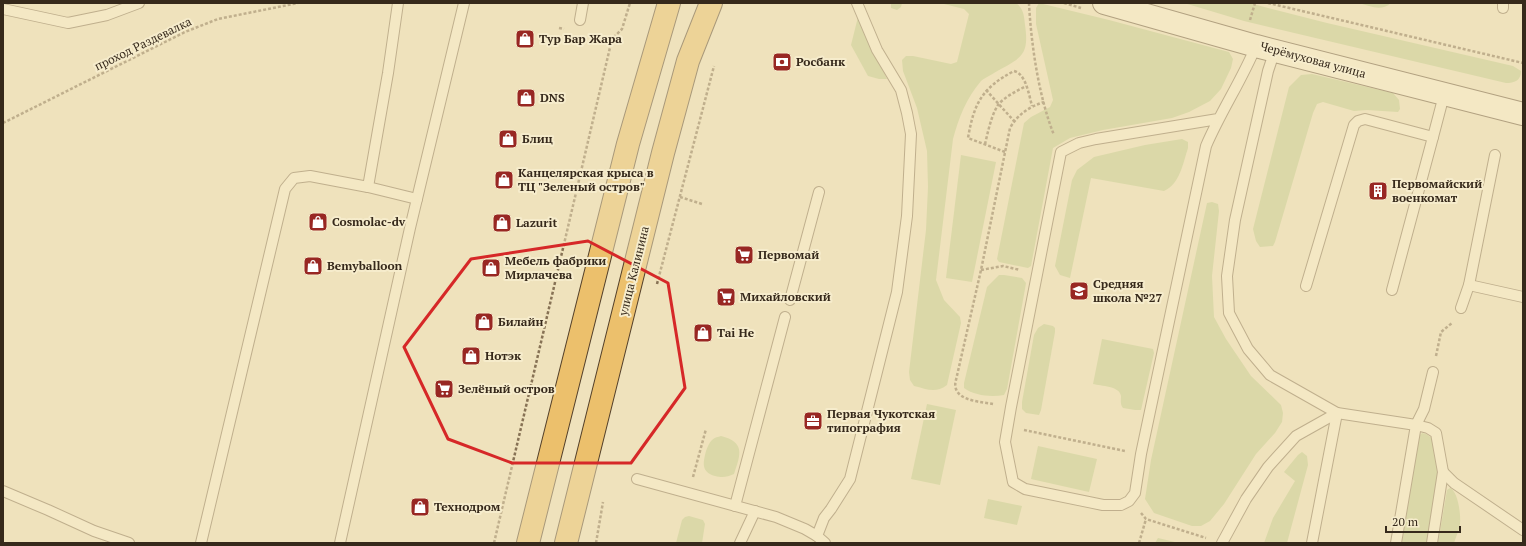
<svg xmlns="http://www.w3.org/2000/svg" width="1526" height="546" viewBox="0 0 1526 546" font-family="'PT Serif',serif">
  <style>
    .green { fill: #c3cd90 }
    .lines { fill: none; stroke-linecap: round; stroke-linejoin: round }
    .service-casing { stroke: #877255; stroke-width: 12 }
    .secondary-casing { stroke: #695339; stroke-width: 24 }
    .trunk-casing { stroke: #54402a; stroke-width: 24 }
    .path { stroke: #877255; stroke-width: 2.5; stroke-dasharray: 3 2; stroke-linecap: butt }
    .service { stroke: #faefcf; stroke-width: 10 }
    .secondary { stroke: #faefcf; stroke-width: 22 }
    .trunk { stroke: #ecc06c; stroke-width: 22 }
    .marked { fill: none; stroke: #d62828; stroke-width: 3; stroke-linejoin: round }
    .labels { text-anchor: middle; stroke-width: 4; stroke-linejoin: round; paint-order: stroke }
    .poi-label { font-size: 12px; font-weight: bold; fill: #36291b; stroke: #f6eccc; text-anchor: start }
    .street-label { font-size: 12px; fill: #36291b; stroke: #f6eccc }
  </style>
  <rect width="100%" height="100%" fill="#efe2bc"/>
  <g class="green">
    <path d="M 891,3 L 902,3 L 901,7 L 897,10 L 891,8 Z"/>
    <path d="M 940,3 L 1016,3 C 1024,9 1024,16 1025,25 C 1030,58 1019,58 994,73 C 990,76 984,78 981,81 C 966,99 959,117 953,139 L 936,280 L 944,300 L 960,317 L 961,323 L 947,385 C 935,394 927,389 914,386 L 910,380 L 909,372 L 926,230 L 928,187 L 927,151 L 917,108 L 903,71 L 902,60 L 906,56 L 913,56 L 951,64 L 957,62 L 969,14 L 964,9 Z"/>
    <path d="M 1039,3 L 1109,20 L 1229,52 L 1233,59 L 1231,68 L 1221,89 L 1210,101 L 1189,112 L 1172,118 L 1103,130 L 1070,138 L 1053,148 L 1031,266 L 1028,268 L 999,262 L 997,259 L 1024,123 L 1031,117 L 1050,107 L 1053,100 L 1036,24 L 1036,8 Z"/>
    <path d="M 1184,3 L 1249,3 L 1327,23 L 1513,66 L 1521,71 C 1521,81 1514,83 1506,83 L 1244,21 Z"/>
    <path d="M 1359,3 L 1391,3 C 1381,12 1370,6 1359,3 Z"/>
    <path d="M 858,17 L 887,79 L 879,79 L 868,76 L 851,45 Z"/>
    <path d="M 1312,74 L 1393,93 L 1399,100 L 1400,109 L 1398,112 L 1367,110 L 1354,111 L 1323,102 L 1317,104 L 1313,113 L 1275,242 L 1273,246 L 1260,247 L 1256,241 L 1253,229 L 1289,87 L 1301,75 Z"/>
    <path d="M 1182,139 L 1188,142 L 1188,148 C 1183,163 1180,184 1164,191 L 1091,178 L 1070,278 L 1060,275 L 1055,266 L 1072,180 L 1077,170 L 1094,157 L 1145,145 Z"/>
    <path d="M 961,155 L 996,162 L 972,282 L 946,278 Z"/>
    <path d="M 1212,202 L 1218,204 L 1219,211 L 1212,276 L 1214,317 L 1226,339 L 1251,376 L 1281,405 L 1283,413 L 1282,422 L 1275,433 L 1256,454 L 1224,504 L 1210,521 L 1201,526 L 1192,526 L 1154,513 L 1145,499 L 1151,460 L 1207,203 Z"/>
    <path d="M 999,275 L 1004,275 L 1022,278 L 1026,283 L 1025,289 L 1007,389 L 1004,395 C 991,397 975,396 964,388 L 964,383 L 987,287 Z"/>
    <path d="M 1044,324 L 1053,326 L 1055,328 L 1055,332 L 1041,410 L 1039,415 L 1026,413 L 1022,409 L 1022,402 L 1034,335 L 1038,328 Z"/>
    <path d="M 1102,339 L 1153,349 L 1154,353 L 1141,410 L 1135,410 L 1123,408 C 1120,404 1121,401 1121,396 C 1120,386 1101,386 1093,384 Z"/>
    <path d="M 927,404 L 956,410 L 940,485 L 911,479 Z"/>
    <path d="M 1422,433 L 1426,434 L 1432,438 L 1438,471 L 1427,543 L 1402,543 L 1419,436 Z"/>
    <path d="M 721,436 C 745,442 741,454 734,474 C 727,477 723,478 715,476 C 701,472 703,463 706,451 C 708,446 709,443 712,440 C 715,437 718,437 721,436 Z"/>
    <path d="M 1038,446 L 1097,459 L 1089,492 L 1031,479 Z"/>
    <path d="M 1302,452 L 1307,456 L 1308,465 L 1287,543 L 1264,543 L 1273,518 L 1295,481 L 1284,472 L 1298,455 Z"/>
    <path d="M 1450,488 C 1458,491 1461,515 1460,524 C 1459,530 1456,537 1454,543 L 1438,543 L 1447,490 Z"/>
    <path d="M 988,499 L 1022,506 L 1017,525 L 984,518 Z"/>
    <path d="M 689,516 L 703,520 L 705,524 L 702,543 L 676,543 L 682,520 L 685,517 Z"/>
    <path d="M 1158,538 L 1179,543 L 1155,543 Z"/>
  </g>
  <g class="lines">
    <g class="service-casing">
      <g id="service">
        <path d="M 1503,8 L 1503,3"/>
        <path d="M 3,9 L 68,23 L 107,15 L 139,3"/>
        <path d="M 580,20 L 583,3"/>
        <path d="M 1275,50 L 1268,71 L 1235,220 L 1227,276 L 1229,313 L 1248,349 L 1270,375 L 1337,413 L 1312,543"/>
        <path d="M 1218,119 L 1096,139 L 1079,143 L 1061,152 L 1011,407 L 1005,442 L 1013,482 L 1025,489 L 1103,505 L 1121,505 L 1129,501 L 1135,493 L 1141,454 L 1206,146 C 1221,111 1242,80 1256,46"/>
        <path d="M 1433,137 L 1444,95"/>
        <path d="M 368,187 L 388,73 L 398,3"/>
        <path d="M 1469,285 L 1523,297"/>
        <path d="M 1306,286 L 1354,125 L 1358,121 L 1365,119 L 1433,137 L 1392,290"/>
        <path d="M 790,300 L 819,192"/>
        <path d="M 1461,308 L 1469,285 L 1495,155"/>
        <path d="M 1443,472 L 1454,483 L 1523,530"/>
        <path d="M 637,479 L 776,517 L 805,529 L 817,536 L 824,518 L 831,509 L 850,479 L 897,292 L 907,216 L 911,134 L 907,113 L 901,90 L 877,50 L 857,3"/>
        <path d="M 3,491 L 48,510 L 94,531 L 129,543"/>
        <path d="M 735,506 L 785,317"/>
        <path d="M 817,536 L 825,543"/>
        <path d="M 201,543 L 285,189 L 294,178 L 310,176 L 368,187 L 417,199"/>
        <path d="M 340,543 L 410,228 L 464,3"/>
        <path d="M 740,543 L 755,511"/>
        <path d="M 1222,543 L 1246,499 L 1268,467 L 1296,436 L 1337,413 L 1416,425 L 1428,428 L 1436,433 L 1443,472 L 1432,543"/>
        <path d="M 1396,543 L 1416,425 L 1424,409 L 1433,372"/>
      </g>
    </g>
    <g class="secondary-casing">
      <path id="secondary" d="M 1104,3 L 1256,46 L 1523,114"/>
    </g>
    <g class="trunk-casing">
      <g id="trunk">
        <path d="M 528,543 L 628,144 L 669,3"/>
        <path d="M 566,543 L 663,153 L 688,61 L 711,3"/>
      </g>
    </g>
    <g class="path">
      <path d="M 1029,3 C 1031,44 1039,98 1054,135"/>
      <path d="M 1064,3 L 1081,8"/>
      <path d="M 1268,3 L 1523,63"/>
      <path d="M 1250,20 L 1255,3"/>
      <path d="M 559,28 L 564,29"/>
      <path d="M 591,35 L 612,39"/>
      <path d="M 986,90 L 1014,121"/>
      <path d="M 3,123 L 185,32 L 218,19 L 298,3"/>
      <path d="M 985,144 C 988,132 991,116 998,105 C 1004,97 1017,91 1026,86"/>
      <path d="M 1005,152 L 968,138 C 974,103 982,88 1014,71 C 1026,74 1029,95 1032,106"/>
      <path d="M 680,197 L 702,204"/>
      <path d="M 981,270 L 1003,266 L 1020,270"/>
      <path d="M 657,284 L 714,66"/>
      <path d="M 1436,356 L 1441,332 L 1452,323"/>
      <path d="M 993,404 C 982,402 960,401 956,389 C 955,386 955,383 956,380 L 981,270 L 1010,128 C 1018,114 1029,107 1044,102"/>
      <path d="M 1024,430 L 1125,451"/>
      <path d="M 693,477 L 706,429"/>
      <path d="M 1141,513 L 1146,519 L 1206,538"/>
      <path d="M 494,543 L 612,39 L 622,29 L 630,3"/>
      <path d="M 596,543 L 603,502"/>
      <path d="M 1139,543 L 1146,519"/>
    </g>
    <use href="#service" class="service"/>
    <use href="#secondary" class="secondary"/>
    <use href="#trunk" class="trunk"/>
  </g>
  <path d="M0 0H1526V546H0ZM 588,241 L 668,283 L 685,388 L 631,463 L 512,463 L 448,439 L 404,347 L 471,259 Z" fill="#efe2bc" fill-opacity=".55" fill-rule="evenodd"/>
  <path class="marked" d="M 588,241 L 668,283 L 685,388 L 631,463 L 512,463 L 448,439 L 404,347 L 471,259 Z"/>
  <defs>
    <g id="shop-square" transform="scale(1)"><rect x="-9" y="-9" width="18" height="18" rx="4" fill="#982723" stroke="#f6eccc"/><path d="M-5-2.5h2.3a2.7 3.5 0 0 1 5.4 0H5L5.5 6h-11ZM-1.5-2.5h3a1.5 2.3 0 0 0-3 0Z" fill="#fff"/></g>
    <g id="bank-square" transform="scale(1)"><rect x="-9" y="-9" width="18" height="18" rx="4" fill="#982723" stroke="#f6eccc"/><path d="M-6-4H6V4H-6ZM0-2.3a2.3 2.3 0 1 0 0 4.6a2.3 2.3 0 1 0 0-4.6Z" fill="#fff"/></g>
    <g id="building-square" transform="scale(1)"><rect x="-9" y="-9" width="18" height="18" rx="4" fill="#982723" stroke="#f6eccc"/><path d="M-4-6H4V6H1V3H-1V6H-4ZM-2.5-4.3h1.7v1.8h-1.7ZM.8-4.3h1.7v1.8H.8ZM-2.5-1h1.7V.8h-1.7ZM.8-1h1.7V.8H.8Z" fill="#fff"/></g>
    <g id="supermarket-square" transform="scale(1)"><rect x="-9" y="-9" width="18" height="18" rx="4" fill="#982723" stroke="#f6eccc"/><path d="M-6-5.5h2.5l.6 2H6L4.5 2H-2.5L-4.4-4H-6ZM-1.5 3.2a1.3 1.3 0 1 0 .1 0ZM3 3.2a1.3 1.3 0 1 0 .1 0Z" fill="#fff"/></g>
    <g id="school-square" transform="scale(1)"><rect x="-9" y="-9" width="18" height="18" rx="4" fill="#982723" stroke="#f6eccc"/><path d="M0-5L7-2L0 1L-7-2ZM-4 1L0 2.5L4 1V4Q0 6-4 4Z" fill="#fff"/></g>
    <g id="office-square" transform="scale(1)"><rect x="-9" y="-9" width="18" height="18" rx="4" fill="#982723" stroke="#f6eccc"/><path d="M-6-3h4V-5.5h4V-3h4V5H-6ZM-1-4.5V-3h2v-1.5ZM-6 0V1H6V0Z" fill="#fff"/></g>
  </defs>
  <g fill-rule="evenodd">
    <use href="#shop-square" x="525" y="39"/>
    <use href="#bank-square" x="782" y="62"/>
    <use href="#shop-square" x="526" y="98"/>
    <use href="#shop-square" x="508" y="139"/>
    <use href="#shop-square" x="504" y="180"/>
    <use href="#building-square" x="1378" y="191"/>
    <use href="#shop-square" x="318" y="222"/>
    <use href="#shop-square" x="502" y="223"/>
    <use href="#supermarket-square" x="744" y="255"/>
    <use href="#shop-square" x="313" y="266"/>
    <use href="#shop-square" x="491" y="268"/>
    <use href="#school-square" x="1079" y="291"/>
    <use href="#supermarket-square" x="726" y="297"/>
    <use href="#shop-square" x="484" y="322"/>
    <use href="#shop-square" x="703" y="333"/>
    <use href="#shop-square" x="471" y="356"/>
    <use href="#supermarket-square" x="444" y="389"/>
    <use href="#office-square" x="813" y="421"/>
    <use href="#shop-square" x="420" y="507"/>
  </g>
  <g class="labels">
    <g class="poi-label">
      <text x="539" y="43">Тур Бар Жара</text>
      <text x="796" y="66">Росбанк</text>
      <text x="540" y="102">DNS</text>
      <text x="522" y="143">Блиц</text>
      <text x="518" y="177">Канцелярская крыса в<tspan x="518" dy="14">ТЦ "Зеленый остров"</tspan></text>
      <text x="1392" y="188">Первомайский<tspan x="1392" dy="14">военкомат</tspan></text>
      <text x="332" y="226">Cosmolac-dv</text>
      <text x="516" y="227">Lazurit</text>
      <text x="758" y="259">Первомай</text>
      <text x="505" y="265">Мебель фабрики<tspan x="505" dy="14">Мирлачева</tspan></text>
      <text x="327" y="270">Bemyballoon</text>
      <text x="1093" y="288">Средняя<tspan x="1093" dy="14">школа №27</tspan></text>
      <text x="740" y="301">Михайловский</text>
      <text x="498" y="326">Билайн</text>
      <text x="717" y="337">Tai He</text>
      <text x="485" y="360">Нотэк</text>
      <text x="458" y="393">Зелёный остров</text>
      <text x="827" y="418">Первая Чукотская<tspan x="827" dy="14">типография</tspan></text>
      <text x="434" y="511">Технодром</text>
    </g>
    <g class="street-label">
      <text transform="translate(143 44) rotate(-26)" y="4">проход Раздевалка</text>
      <text transform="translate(1313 60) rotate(15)" y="4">Черёмуховая улица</text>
      <text transform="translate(634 271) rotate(-76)" y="4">улица Калинина</text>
    </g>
  </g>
  <rect width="1526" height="546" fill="none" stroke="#36291b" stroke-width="8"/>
  <path d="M1386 526v6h74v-6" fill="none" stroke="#36291b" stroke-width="2"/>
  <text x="1392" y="526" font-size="12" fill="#36291b" stroke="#f6eccc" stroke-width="3" paint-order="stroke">20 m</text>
</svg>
